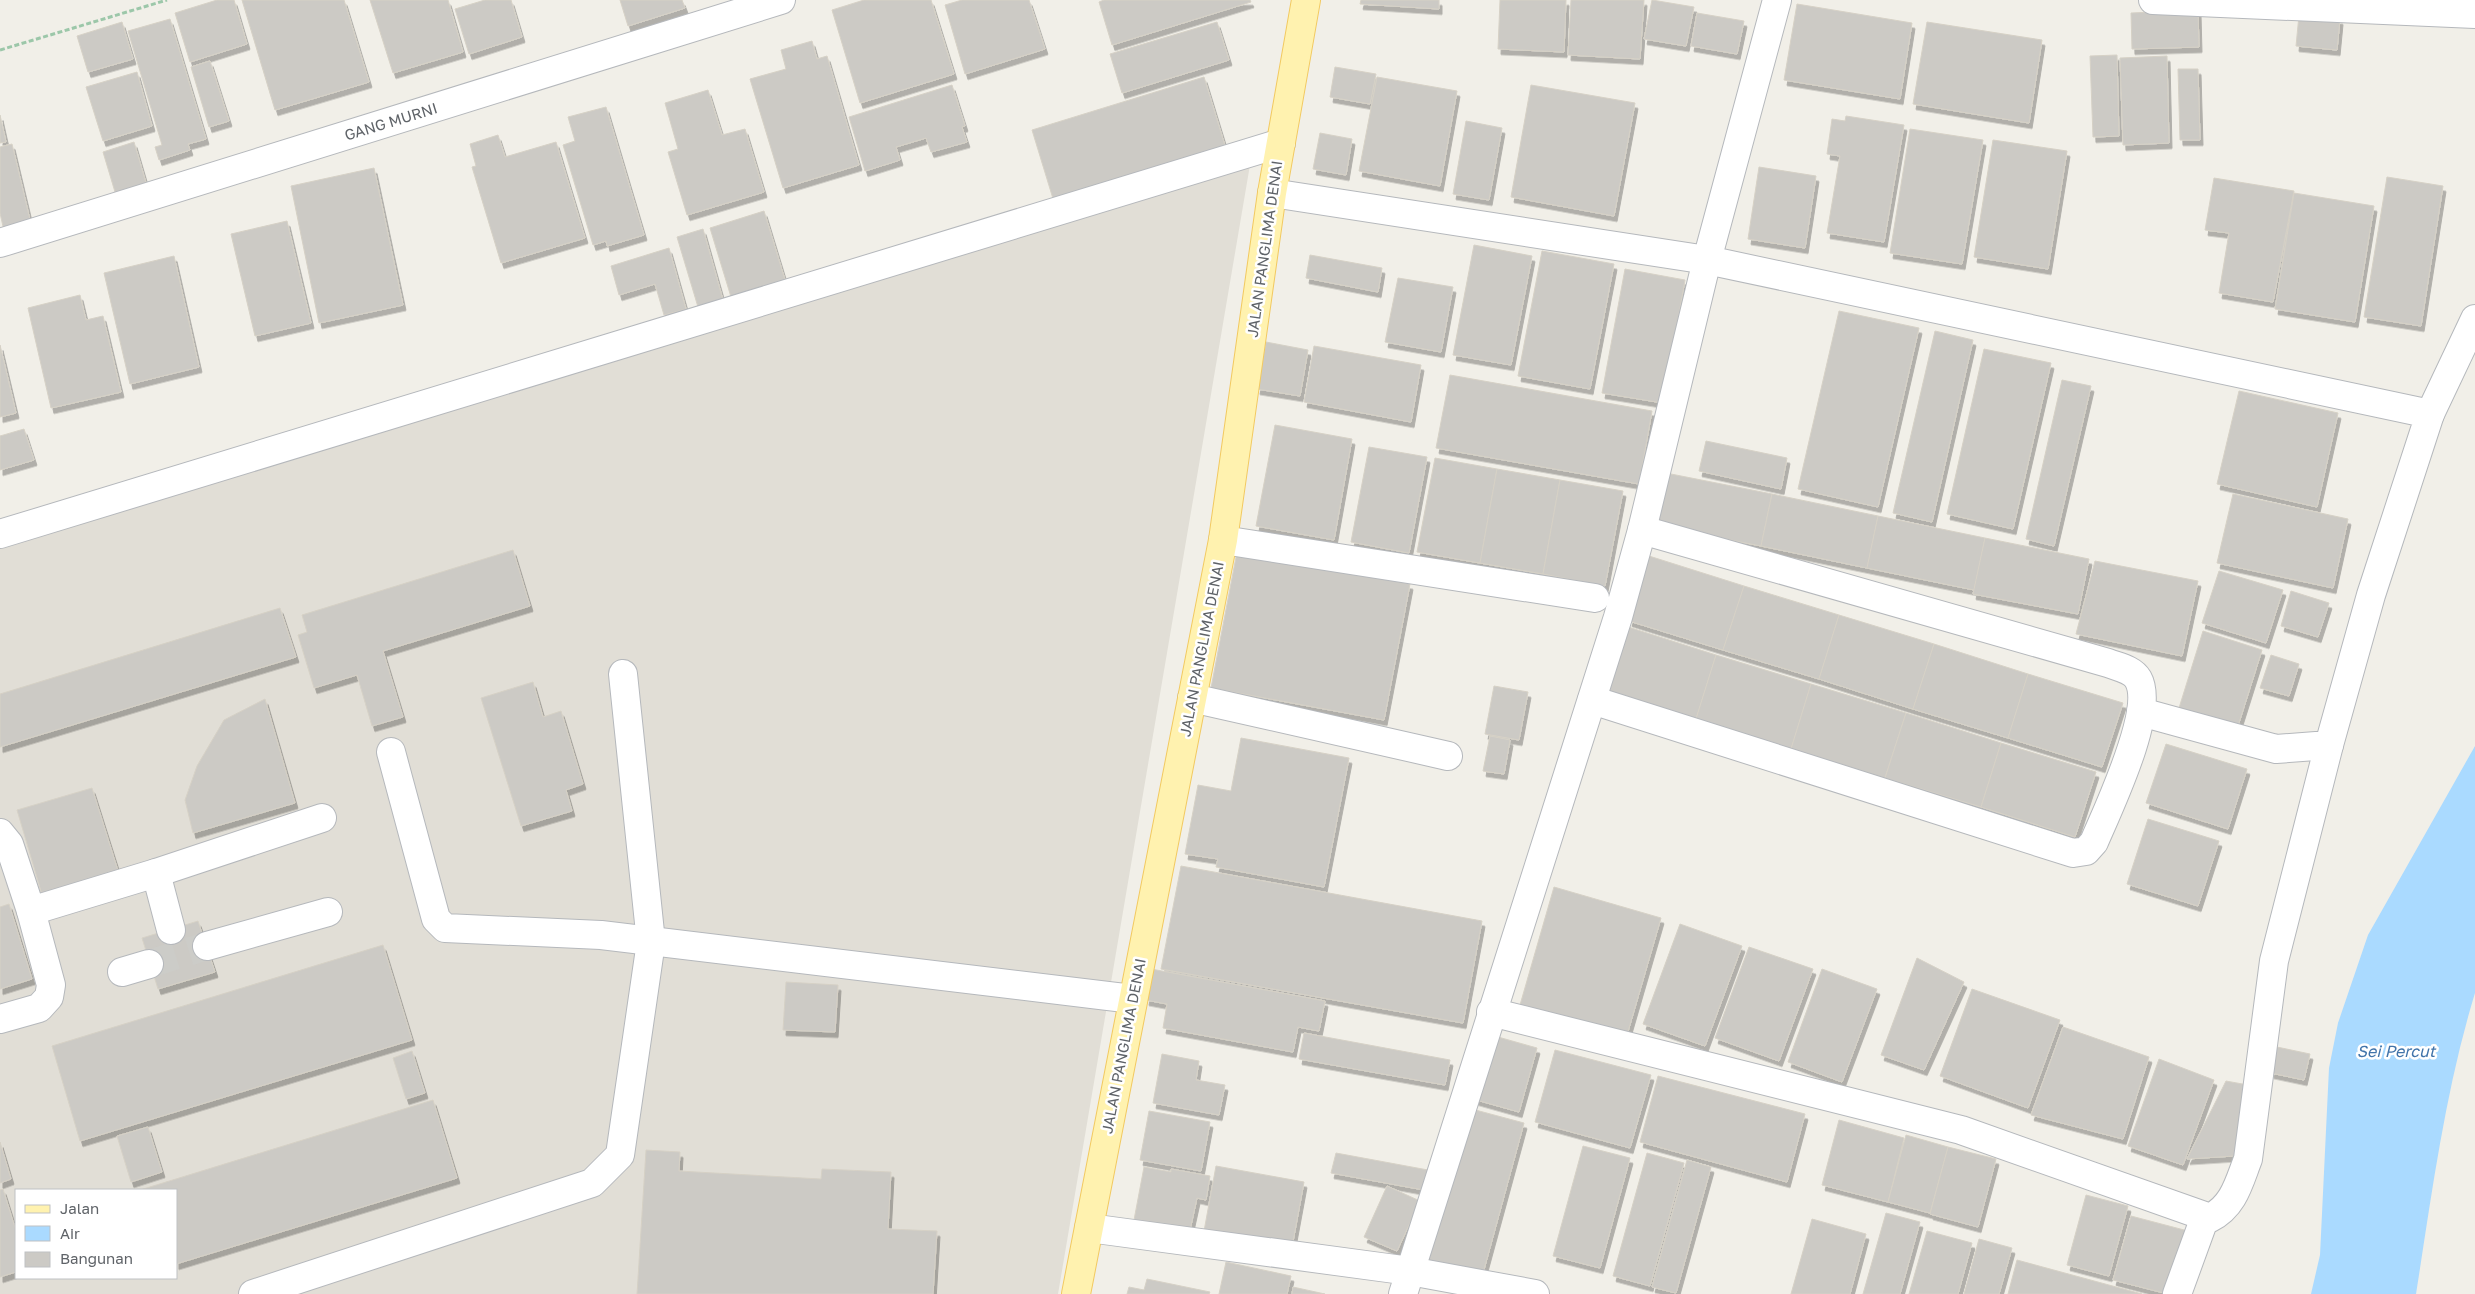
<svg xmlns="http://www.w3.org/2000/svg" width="2475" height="1294" viewBox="0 0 2475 1294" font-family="'Golos Text',sans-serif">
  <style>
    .education { fill: #e1ded6; fill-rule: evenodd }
    .water { fill: #aadaff }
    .building { fill: #cccac5; stroke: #d6d1c6; filter: url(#shadow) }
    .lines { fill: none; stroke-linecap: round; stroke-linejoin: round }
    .minor-tunnel { stroke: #ccccc8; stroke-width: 28; stroke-dasharray: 28 14; stroke-linecap: butt }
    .minor-casing { stroke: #b5b8bc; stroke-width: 30 }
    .major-casing { stroke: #f2c960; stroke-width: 30 }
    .path { stroke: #9cc7a9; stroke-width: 3; stroke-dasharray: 5 2.5; stroke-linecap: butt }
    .minor { stroke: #fff; stroke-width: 28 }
    .major { stroke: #fff2af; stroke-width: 28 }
    .labels { text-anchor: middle; stroke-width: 5; stroke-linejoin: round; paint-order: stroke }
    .street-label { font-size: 15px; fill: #5f6368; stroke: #fff }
    .water-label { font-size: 16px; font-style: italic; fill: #4174aa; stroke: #fff }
  </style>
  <defs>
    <filter id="shadow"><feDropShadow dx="3" dy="5.5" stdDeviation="0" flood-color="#0004"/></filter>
  </defs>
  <rect width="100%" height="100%" fill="#f1efe8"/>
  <path class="education" d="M 1251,159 L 1058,1294 L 0,1294 L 0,546 ZM 16,1190 L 176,1190 L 176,1278 L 16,1278 Z"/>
  <path class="water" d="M 2475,746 L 2475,993 C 2445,1091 2432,1193 2416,1294 L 2311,1294 L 2320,1255 L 2329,1068 L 2338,1023 L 2368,935 Z"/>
  <g class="building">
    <path d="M 217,0 L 234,0 L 247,44 L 190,62 L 175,13 Z"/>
    <path d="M 242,0 L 344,0 L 369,82 L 275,110 Z"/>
    <path d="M 370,0 L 448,0 L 463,52 L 393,73 Z"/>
    <path d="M 485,0 L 511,0 L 522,37 L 469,54 L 455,9 Z"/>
    <path d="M 620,0 L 682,0 L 685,8 L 628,26 Z"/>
    <path d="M 864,0 L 931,0 L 954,74 L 860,103 L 832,10 Z"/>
    <path d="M 962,0 L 1029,0 L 1045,49 L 965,74 L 945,5 Z"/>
    <path d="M 1104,0 L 1250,0 L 1251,2 L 1112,45 L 1099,2 Z"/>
    <path d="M 1361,0 L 1439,0 L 1439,9 L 1360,4 Z"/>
    <path d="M 1500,0 L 1566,0 L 1564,52 L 1498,49 Z"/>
    <path d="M 1571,0 L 1644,0 L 1640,59 L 1568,55 Z"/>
    <path d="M 1652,0 L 1694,7 L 1686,46 L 1644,39 Z"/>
    <path d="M 1797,4 L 1912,23 L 1900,99 L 1784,80 Z"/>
    <path d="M 2198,10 L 2199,47 L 2132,49 L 2131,13 Z"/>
    <path d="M 1697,13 L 1744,21 L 1737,54 L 1691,46 Z"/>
    <path d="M 2299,15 L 2340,19 L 2337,50 L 2296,46 Z"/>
    <path d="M 170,19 L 206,139 L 188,144 L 190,150 L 159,160 L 155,147 L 162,145 L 128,31 Z"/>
    <path d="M 122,22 L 133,59 L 88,72 L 77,36 Z"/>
    <path d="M 1217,22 L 1229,60 L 1122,93 L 1110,54 Z"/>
    <path d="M 1927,22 L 2042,40 L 2029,123 L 1913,104 Z"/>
    <path d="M 812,41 L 817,59 L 827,56 L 859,165 L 783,188 L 750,79 L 786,69 L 781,50 Z"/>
    <path d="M 2117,55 L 2119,136 L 2093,137 L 2090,56 Z"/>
    <path d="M 2167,56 L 2169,143 L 2123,145 L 2120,58 Z"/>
    <path d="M 210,61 L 229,121 L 209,127 L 191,67 Z"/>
    <path d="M 1335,67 L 1376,74 L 1370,104 L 1330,97 Z"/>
    <path d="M 2178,69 L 2198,69 L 2200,140 L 2180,140 Z"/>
    <path d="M 137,72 L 152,126 L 103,141 L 86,87 Z"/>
    <path d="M 1204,77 L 1226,149 L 1054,202 L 1032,130 Z"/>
    <path d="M 1377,77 L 1457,91 L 1440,186 L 1359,171 Z"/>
    <path d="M 952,85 L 965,126 L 962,127 L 967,142 L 931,152 L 926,138 L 896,147 L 900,160 L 865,171 L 849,117 Z"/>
    <path d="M 1531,85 L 1635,103 L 1614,216 L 1511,197 Z"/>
    <path d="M 708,90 L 722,135 L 745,129 L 764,192 L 687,215 L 668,152 L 678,149 L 665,103 Z"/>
    <path d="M 606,107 L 644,235 L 607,246 L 606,241 L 593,245 L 563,145 L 575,141 L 568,117 Z"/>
    <path d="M 0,115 L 6,142 L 0,143 Z"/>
    <path d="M 1846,116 L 1904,125 L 1884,242 L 1827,233 L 1840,156 L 1827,154 L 1832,119 L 1845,121 Z"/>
    <path d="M 1466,121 L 1502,128 L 1489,200 L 1453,194 Z"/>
    <path d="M 1910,129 L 1983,140 L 1962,264 L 1890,253 Z"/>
    <path d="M 1320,133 L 1352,139 L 1346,175 L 1313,169 Z"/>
    <path d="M 498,135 L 505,157 L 556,142 L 585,238 L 501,263 L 472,167 L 476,166 L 470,144 Z"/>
    <path d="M 1993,140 L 2067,151 L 2048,269 L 1974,257 Z"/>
    <path d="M 134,142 L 146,183 L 115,192 L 103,152 Z"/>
    <path d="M 12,144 L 31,224 L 4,231 L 0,213 L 0,147 Z"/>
    <path d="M 1759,167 L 1816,176 L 1805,248 L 1748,239 Z"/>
    <path d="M 374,168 L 403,305 L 319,323 L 291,186 Z"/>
    <path d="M 2387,177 L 2443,186 L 2421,326 L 2364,317 Z"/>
    <path d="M 2214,178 L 2294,191 L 2273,302 L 2219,293 L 2229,233 L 2205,230 Z"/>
    <path d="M 2294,193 L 2374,206 L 2355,322 L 2275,309 Z"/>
    <path d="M 764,211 L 785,280 L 731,297 L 710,228 Z"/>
    <path d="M 287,221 L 311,323 L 255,336 L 231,234 Z"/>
    <path d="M 703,229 L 723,300 L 698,307 L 677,237 Z"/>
    <path d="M 1474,245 L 1532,256 L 1511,365 L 1453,355 Z"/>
    <path d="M 669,248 L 686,309 L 664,315 L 655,284 L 619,295 L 611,266 Z"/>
    <path d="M 1542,251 L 1614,264 L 1590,389 L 1518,376 Z"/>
    <path d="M 1310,255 L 1382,268 L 1378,292 L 1306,278 Z"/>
    <path d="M 174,256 L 199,367 L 130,384 L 104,273 Z"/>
    <path d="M 1625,269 L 1685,280 L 1663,403 L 1602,393 Z"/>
    <path d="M 1398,278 L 1453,287 L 1441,352 L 1385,342 Z"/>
    <path d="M 80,295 L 86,320 L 103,316 L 121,392 L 51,408 L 28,308 Z"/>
    <path d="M 1839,311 L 1919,328 L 1878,507 L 1798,489 Z"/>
    <path d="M 1935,331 L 1973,340 L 1932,522 L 1893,513 Z"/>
    <path d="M 1266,342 L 1308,350 L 1300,396 L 1257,389 Z"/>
    <path d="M 0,345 L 16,413 L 0,417 Z"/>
    <path d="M 1314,346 L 1421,365 L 1411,422 L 1304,402 Z"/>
    <path d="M 1984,349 L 2051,363 L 2013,529 L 1947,514 Z"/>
    <path d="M 1450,375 L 1652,411 L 1639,484 L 1436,448 Z"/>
    <path d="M 2062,380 L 2091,386 L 2054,546 L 2026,539 Z"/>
    <path d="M 2239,391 L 2338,413 L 2317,507 L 2217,484 Z"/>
    <path d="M 1275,425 L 1352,439 L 1334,540 L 1256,526 Z"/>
    <path d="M 24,429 L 34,460 L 0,470 L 0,436 Z"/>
    <path d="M 1706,441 L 1787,458 L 1781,489 L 1699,471 Z"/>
    <path d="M 1369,447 L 1427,457 L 1409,553 L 1351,542 Z"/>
    <path d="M 1435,458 L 1497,469 L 1480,563 L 1417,552 Z"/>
    <path d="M 1497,469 L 1560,480 L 1543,574 L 1480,563 Z"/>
    <path d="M 1666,473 L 1772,494 L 1761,546 L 1655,525 Z"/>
    <path d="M 1560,480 L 1623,491 L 1605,586 L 1543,574 Z"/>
    <path d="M 1772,494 L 1878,516 L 1867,568 L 1761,546 Z"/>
    <path d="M 2233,494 L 2348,519 L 2333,588 L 2217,563 Z"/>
    <path d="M 1878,516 L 1985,538 L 1974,590 L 1867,568 Z"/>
    <path d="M 1985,538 L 2089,559 L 2078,614 L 1973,594 Z"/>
    <path d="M 513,550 L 530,606 L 383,651 L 403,717 L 372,726 L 357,675 L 314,688 L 298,635 L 307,632 L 302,615 Z"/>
    <path d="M 1237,552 L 1410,584 L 1384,720 L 1211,688 Z"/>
    <path d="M 1649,556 L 1744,586 L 1723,650 L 1629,621 Z"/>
    <path d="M 2095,561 L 2198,581 L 2182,656 L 2076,634 Z"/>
    <path d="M 2219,571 L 2283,590 L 2266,643 L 2202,623 Z"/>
    <path d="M 1744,586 L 1839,615 L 1819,679 L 1723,650 Z"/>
    <path d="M 2291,591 L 2329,603 L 2318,637 L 2281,626 Z"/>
    <path d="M 280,608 L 296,657 L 0,747 L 0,694 Z"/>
    <path d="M 1839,615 L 1934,644 L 1913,709 L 1819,679 Z"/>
    <path d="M 1622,625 L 1716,655 L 1696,719 L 1601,690 Z"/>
    <path d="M 2203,631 L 2262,650 L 2238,726 L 2179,708 Z"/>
    <path d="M 1934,644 L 2028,674 L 2008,738 L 1913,709 Z"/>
    <path d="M 1716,655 L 1811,684 L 1791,749 L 1696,719 Z"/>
    <path d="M 2271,655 L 2299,664 L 2289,696 L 2260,688 Z"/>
    <path d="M 2028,674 L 2123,703 L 2102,767 L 2008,738 Z"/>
    <path d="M 533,682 L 543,717 L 561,711 L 583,784 L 566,790 L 572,811 L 521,826 L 481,698 Z"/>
    <path d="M 1811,684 L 1906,713 L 1885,778 L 1791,749 Z"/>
    <path d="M 1494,686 L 1528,692 L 1519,740 L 1485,734 Z"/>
    <path d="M 265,699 L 295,803 L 193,833 L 185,800 L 197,766 L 224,720 Z"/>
    <path d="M 1906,713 L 2001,743 L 1981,807 L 1885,778 Z"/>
    <path d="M 1490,736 L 1510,740 L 1504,774 L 1483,771 Z"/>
    <path d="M 1241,738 L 1349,758 L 1324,887 L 1216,867 L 1218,859 L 1185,854 L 1198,785 L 1231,791 Z"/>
    <path d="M 2001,743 L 2096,772 L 2075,837 L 1981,807 Z"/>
    <path d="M 2166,744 L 2247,769 L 2228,829 L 2146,803 Z"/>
    <path d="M 92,788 L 119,874 L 43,898 L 17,810 Z"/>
    <path d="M 2148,819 L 2219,841 L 2198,906 L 2127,884 Z"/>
    <path d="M 1181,866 L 1482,921 L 1463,1023 L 1161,969 Z"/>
    <path d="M 1554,887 L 1661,918 L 1627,1035 L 1520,1005 Z"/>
    <path d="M 9,904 L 32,979 L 0,989 L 0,907 Z"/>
    <path d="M 198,921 L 215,972 L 158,989 L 142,938 Z"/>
    <path d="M 1680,924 L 1742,946 L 1705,1046 L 1643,1024 Z"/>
    <path d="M 383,945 L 412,1040 L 80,1141 L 52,1046 Z"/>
    <path d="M 1749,947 L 1813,969 L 1779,1061 L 1715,1038 Z"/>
    <path d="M 1917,958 L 1964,982 L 1924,1070 L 1881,1055 Z"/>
    <path d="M 1151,969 L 1325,1001 L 1319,1031 L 1298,1027 L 1293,1052 L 1163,1028 L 1167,1004 L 1146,1000 Z"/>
    <path d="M 1822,969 L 1877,989 L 1842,1082 L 1788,1062 Z"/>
    <path d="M 786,982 L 838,985 L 835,1032 L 783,1030 Z"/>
    <path d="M 1972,989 L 2060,1020 L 2028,1108 L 1940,1076 Z"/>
    <path d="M 2063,1027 L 2149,1057 L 2123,1139 L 2031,1115 Z"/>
    <path d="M 1304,1033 L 1450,1060 L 1445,1085 L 1299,1059 Z"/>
    <path d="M 1491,1035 L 1537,1048 L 1519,1112 L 1473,1099 Z"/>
    <path d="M 2277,1047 L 2310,1054 L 2304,1080 L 2271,1073 Z"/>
    <path d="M 1555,1050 L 1651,1075 L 1630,1148 L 1535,1122 Z"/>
    <path d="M 412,1051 L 425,1093 L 406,1099 L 393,1058 Z"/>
    <path d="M 1162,1054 L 1199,1061 L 1196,1080 L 1225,1085 L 1219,1115 L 1153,1103 Z"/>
    <path d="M 2159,1059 L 2214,1080 L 2183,1165 L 2128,1146 Z"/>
    <path d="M 1658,1076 L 1805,1114 L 1787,1182 L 1640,1142 Z"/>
    <path d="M 2226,1081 L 2248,1085 L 2234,1156 L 2187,1159 Z"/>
    <path d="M 433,1100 L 457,1178 L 176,1264 L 176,1190 L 140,1190 Z"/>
    <path d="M 1468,1108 L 1524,1123 L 1482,1277 L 1426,1262 Z"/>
    <path d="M 1149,1111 L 1210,1122 L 1201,1171 L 1140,1160 Z"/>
    <path d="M 1839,1120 L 1904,1138 L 1888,1202 L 1822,1185 Z"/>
    <path d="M 148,1127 L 162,1172 L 131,1182 L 117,1136 Z"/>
    <path d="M 1906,1135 L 1948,1147 L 1930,1213 L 1888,1202 Z"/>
    <path d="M 0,1142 L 11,1179 L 0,1183 Z"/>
    <path d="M 1583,1146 L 1630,1158 L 1600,1268 L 1553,1256 Z"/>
    <path d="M 1948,1147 L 1996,1159 L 1978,1227 L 1930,1214 Z"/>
    <path d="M 646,1150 L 680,1152 L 679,1171 L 821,1179 L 822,1169 L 891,1172 L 888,1229 L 937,1231 L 933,1294 L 637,1294 Z"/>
    <path d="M 1336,1153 L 1428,1170 L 1424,1190 L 1331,1173 Z"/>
    <path d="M 1647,1153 L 1684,1163 L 1650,1286 L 1613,1276 Z"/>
    <path d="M 1687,1160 L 1711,1167 L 1676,1293 L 1652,1287 Z"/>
    <path d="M 1216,1166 L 1304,1182 L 1292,1247 L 1204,1231 Z"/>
    <path d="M 1144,1167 L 1171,1172 L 1171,1169 L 1210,1176 L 1206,1200 L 1197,1198 L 1190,1230 L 1134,1220 Z"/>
    <path d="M 1387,1186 L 1420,1201 L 1397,1251 L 1364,1237 Z"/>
    <path d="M 3,1189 L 16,1231 L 16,1272 L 0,1277 L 0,1190 Z"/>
    <path d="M 2086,1195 L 2128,1206 L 2109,1276 L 2067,1265 Z"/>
    <path d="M 1886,1213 L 1920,1222 L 1900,1294 L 1863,1294 Z"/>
    <path d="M 2131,1216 L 2188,1231 L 2168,1294 L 2113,1280 Z"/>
    <path d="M 1812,1219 L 1866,1234 L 1850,1294 L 1791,1294 Z"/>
    <path d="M 1927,1231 L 1972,1243 L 1958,1294 L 1909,1294 Z"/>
    <path d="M 1979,1239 L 2012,1248 L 1999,1294 L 1964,1294 Z"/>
    <path d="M 2017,1260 L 2142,1294 L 2008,1294 Z"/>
    <path d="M 1226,1262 L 1291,1276 L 1287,1294 L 1219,1294 Z"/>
    <path d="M 1147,1279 L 1210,1292 L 1209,1294 L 1127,1294 L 1129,1287 L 1144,1290 Z"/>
    <path d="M 1293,1287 L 1325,1294 L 1292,1294 Z"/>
  </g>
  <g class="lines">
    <path class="minor-tunnel" d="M 149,964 L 207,946"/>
    <g class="minor-casing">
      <g id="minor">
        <path d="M 2153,0 L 2475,14"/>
        <path d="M 1272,193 L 1707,260 L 2430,414 L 2371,595 L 2329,745 L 2276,749 L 2141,712"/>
        <path d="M 0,243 L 781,0"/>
        <path d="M 2430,414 L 2475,319"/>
        <path d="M 0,534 L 1281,143"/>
        <path d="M 1223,540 L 1595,598"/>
        <path d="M 1192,698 L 1448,756"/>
        <path d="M 1592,700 L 2073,853 L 2086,851 L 2094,842 C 2108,809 2156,710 2138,679 C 2132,669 2118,667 2108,663 L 1642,530"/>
        <path d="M 391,752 L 436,919 L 445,928 L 601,935 L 1133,999"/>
        <path d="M 0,833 L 9,844 L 31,911 L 51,985 L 49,997 L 39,1008 L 0,1019"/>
        <path d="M 156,873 L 171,930"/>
        <path d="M 31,911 L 156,873 L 322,818"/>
        <path d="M 207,946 L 328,912"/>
        <path d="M 122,972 L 149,964"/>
        <path d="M 1491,1012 L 1961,1130 L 2210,1218 C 2234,1206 2239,1182 2248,1159 L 2274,961 L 2329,745"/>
        <path d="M 1089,1228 L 1410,1271 L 1535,1294"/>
        <path d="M 253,1294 L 592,1183 L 620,1155 L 651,942 L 623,674"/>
        <path d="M 1403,1294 L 1618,617 L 1642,530 L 1707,260 L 1777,0"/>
        <path d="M 2177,1294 L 2205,1217"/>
      </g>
    </g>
    <g class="major-casing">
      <path id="major" d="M 1076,1294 L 1223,540 L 1272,193 L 1306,0"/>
    </g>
    <path class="path" d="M 0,50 L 167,0"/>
    <use href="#minor" class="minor"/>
    <use href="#major" class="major"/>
  </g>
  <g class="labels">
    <g class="street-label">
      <text transform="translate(391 122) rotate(-17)" y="5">GANG MURNI</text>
      <text transform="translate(1265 249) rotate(-82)" y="5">JALAN PANGLIMA DENAI</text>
      <text transform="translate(1202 649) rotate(-79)" y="5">JALAN PANGLIMA DENAI</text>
      <text transform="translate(1124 1046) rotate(-79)" y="5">JALAN PANGLIMA DENAI</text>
    </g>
    <g class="water-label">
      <text x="2396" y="1057">Sei Percut</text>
    </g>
  </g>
  <rect x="15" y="1189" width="162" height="90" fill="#ffffff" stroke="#bfc1c3"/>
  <rect x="25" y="1205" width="25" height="8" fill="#fff2af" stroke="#bfc1c3"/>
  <text x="60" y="1214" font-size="15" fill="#5f6368">Jalan</text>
  <rect x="25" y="1226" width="25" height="15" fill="#aadaff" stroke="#bfc1c3"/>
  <text x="60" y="1239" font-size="15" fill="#5f6368">Air</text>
  <rect x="25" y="1252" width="25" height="15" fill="#cccac5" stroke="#bfc1c3"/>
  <text x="60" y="1264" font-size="15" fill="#5f6368">Bangunan</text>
</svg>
